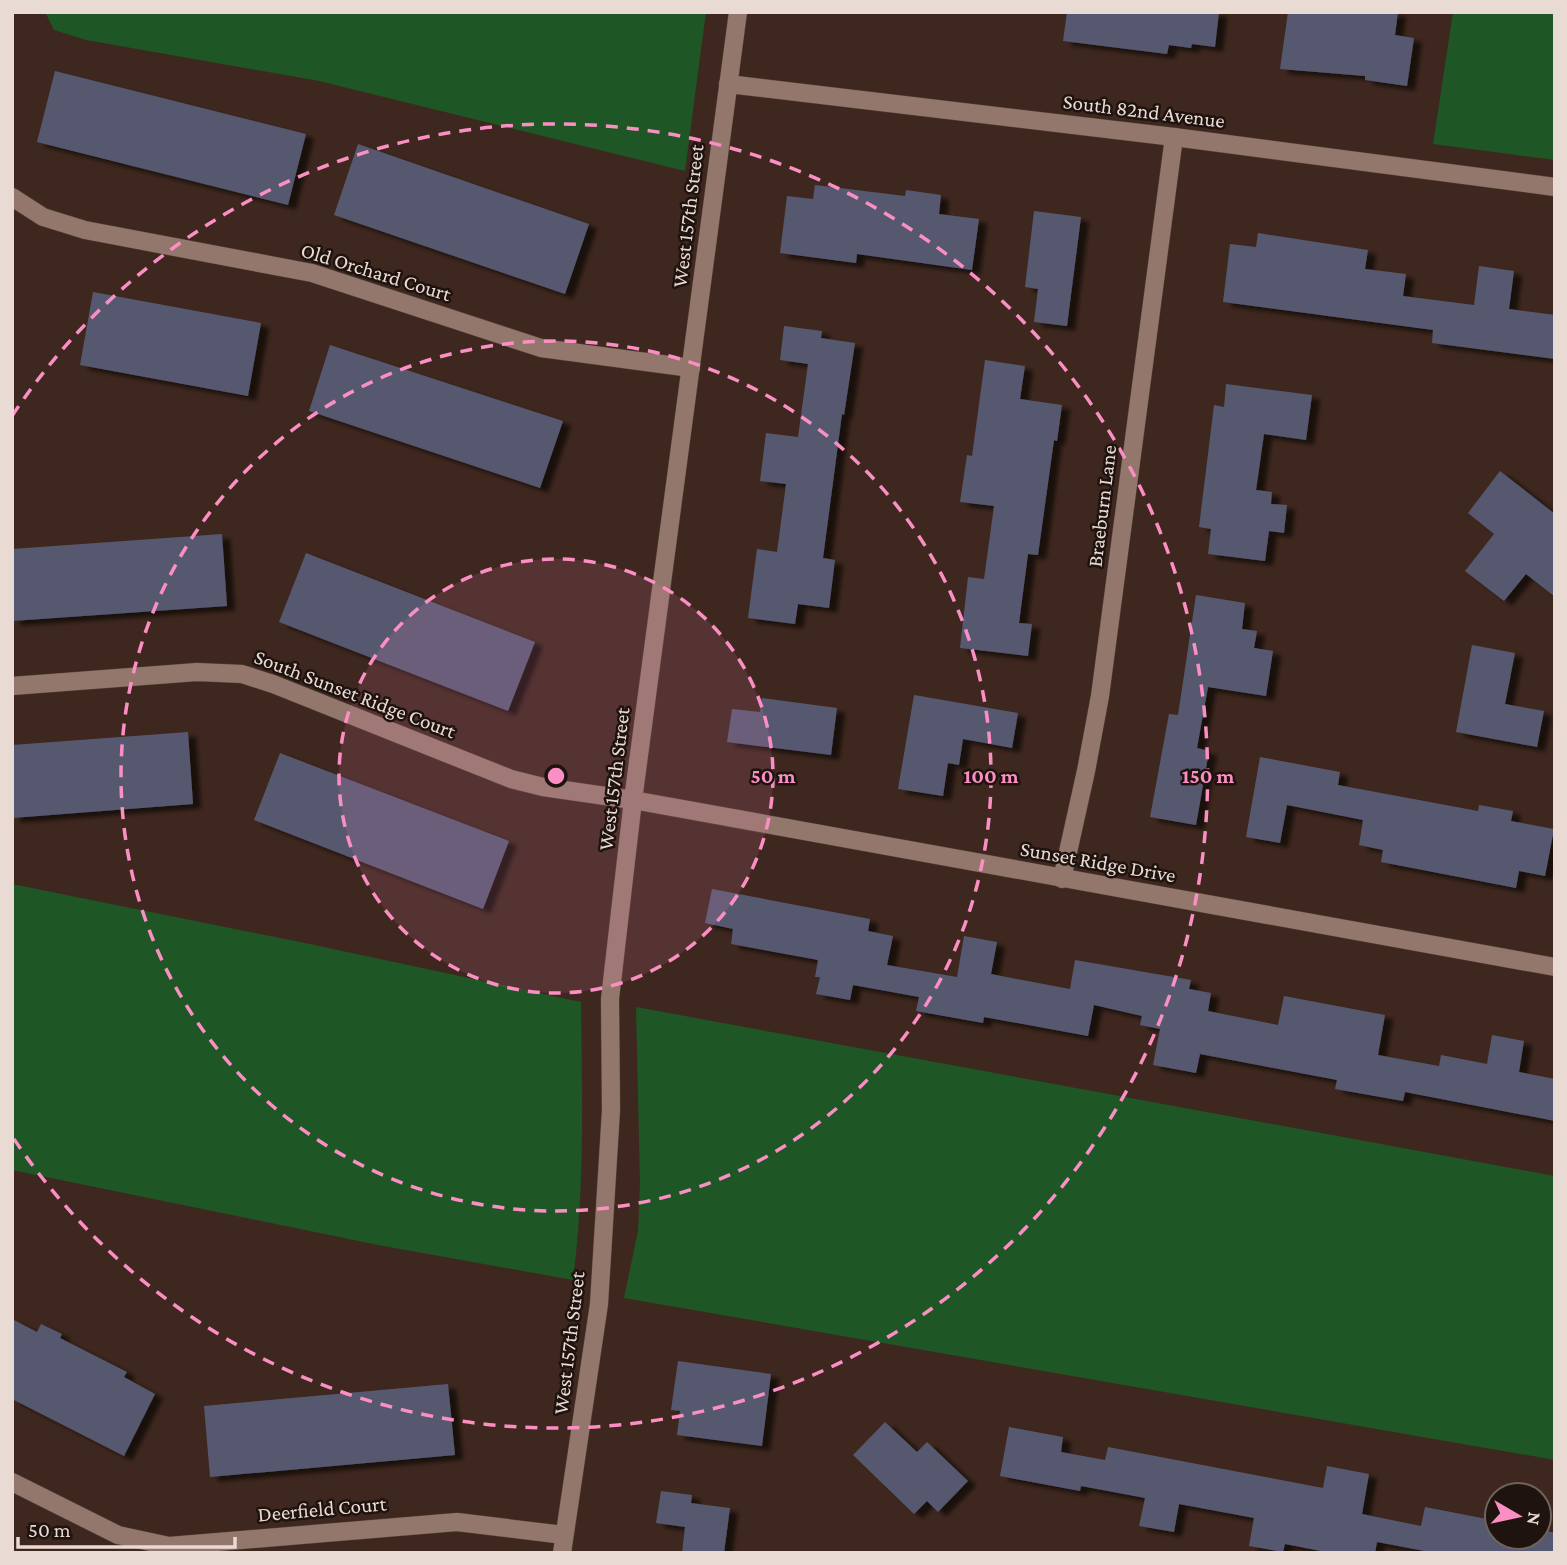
<svg xmlns="http://www.w3.org/2000/svg" width="1567" height="1565" viewBox="0 0 1567 1565" font-family="'Crimson Pro',serif">
  <style>
    .green { fill: #1f5625 }
    .building { fill: #575870; filter: url(#shadow) }
    .lines { fill: none; stroke-linecap: round; stroke-linejoin: round }
    .street-casing { stroke: #57453c; stroke-width: 19 }
    .street { stroke: #93776c; stroke-width: 18 }
    .ring { fill: none; stroke: #fb8fc4; stroke-width: 3.5; stroke-dasharray: 12 9 }
    .labels { text-anchor: middle; stroke-width: 5; stroke-linejoin: round; paint-order: stroke }
    .street-label { font-size: 21px; fill: #eadad4; stroke: #1e130f }
    .centre { fill: #fb8fc4; stroke: #1e130f; stroke-width: 3.5 }
    .ring-label { font-size: 21px; text-anchor: middle; font-weight: bold; fill: #fb8fc4; stroke: #1e130f; stroke-width: 5; stroke-linejoin: round; paint-order: stroke }
  </style>
  <defs>
    <filter id="shadow"><feDropShadow dx="8" dy="4.5" stdDeviation="2" flood-color="#0009"/></filter>
  </defs>
  <rect width="100%" height="100%" fill="#3e271e"/>
  <g class="green">
    <path d="M 45,12 L 706,12 L 685,171 L 319,81 L 86,40 L 54,30 Z"/>
    <path d="M 1453,12 L 1555,12 L 1555,160 L 1433,144 Z"/>
    <path d="M 12,884 L 305,943 L 581,1002 C 582,1095 585,1188 573,1280 L 378,1245 L 12,1170 Z"/>
    <path d="M 636,1007 L 1555,1176 L 1555,1460 L 624,1298 L 638,1231 L 640,1184 Z"/>
  </g>
  <g class="building">
    <path d="M 1067,12 L 1219,12 L 1215,47 L 1192,44 L 1191,48 L 1169,45 L 1167,54 L 1063,41 Z"/>
    <path d="M 1288,12 L 1398,12 L 1395,35 L 1414,38 L 1407,86 L 1365,80 L 1365,76 L 1280,69 Z"/>
    <path d="M 55,71 L 306,134 L 288,205 L 37,142 Z"/>
    <path d="M 358,144 L 589,224 L 565,294 L 334,215 Z"/>
    <path d="M 815,185 L 905,196 L 906,190 L 941,195 L 939,214 L 979,219 L 972,270 L 857,254 L 856,263 L 780,253 L 787,196 L 813,199 Z"/>
    <path d="M 1034,211 L 1081,217 L 1067,326 L 1034,322 L 1038,289 L 1025,287 Z"/>
    <path d="M 1258,233 L 1368,250 L 1365,269 L 1406,274 L 1403,296 L 1474,305 L 1479,266 L 1514,271 L 1509,309 L 1555,315 L 1555,359 L 1432,343 L 1433,330 L 1223,302 L 1230,244 L 1256,247 Z"/>
    <path d="M 93,292 L 261,323 L 248,396 L 80,365 Z"/>
    <path d="M 784,326 L 822,331 L 821,338 L 855,343 L 844,415 L 842,414 L 823,558 L 835,560 L 829,608 L 798,604 L 795,624 L 748,618 L 757,549 L 777,552 L 786,484 L 760,481 L 766,433 L 798,437 L 808,364 L 780,360 Z"/>
    <path d="M 330,345 L 563,421 L 540,488 L 309,411 Z"/>
    <path d="M 985,360 L 1025,366 L 1020,399 L 1062,405 L 1057,441 L 1054,440 L 1038,555 L 1028,554 L 1019,623 L 1032,624 L 1028,656 L 960,648 L 968,577 L 984,579 L 994,506 L 960,502 L 967,455 L 972,456 Z"/>
    <path d="M 1226,384 L 1312,395 L 1306,440 L 1264,434 L 1256,490 L 1272,492 L 1271,504 L 1287,505 L 1284,533 L 1269,531 L 1265,561 L 1208,554 L 1211,529 L 1199,527 L 1214,405 L 1224,407 Z"/>
    <path d="M 1500,471 L 1555,514 L 1555,597 L 1526,574 L 1504,601 L 1465,571 L 1494,534 L 1468,513 Z"/>
    <path d="M 222,534 L 227,606 L 12,621 L 12,549 Z"/>
    <path d="M 306,553 L 535,642 L 508,711 L 279,622 Z"/>
    <path d="M 1196,595 L 1245,603 L 1242,629 L 1257,631 L 1254,648 L 1273,651 L 1266,696 L 1208,687 L 1197,748 L 1209,751 L 1196,825 L 1150,817 L 1169,714 L 1178,715 Z"/>
    <path d="M 1472,645 L 1515,653 L 1505,704 L 1544,711 L 1537,747 L 1456,732 Z"/>
    <path d="M 914,695 L 1018,713 L 1012,748 L 963,739 L 959,765 L 948,763 L 943,796 L 898,789 Z"/>
    <path d="M 762,698 L 837,708 L 831,755 L 727,742 L 732,709 L 760,712 Z"/>
    <path d="M 188,732 L 193,804 L 12,818 L 12,745 Z"/>
    <path d="M 280,753 L 509,841 L 483,909 L 254,820 Z"/>
    <path d="M 1260,757 L 1340,772 L 1338,785 L 1478,811 L 1479,805 L 1513,811 L 1511,821 L 1554,829 L 1545,876 L 1519,871 L 1516,888 L 1381,862 L 1383,850 L 1359,845 L 1363,820 L 1287,805 L 1280,843 L 1246,837 Z"/>
    <path d="M 712,889 L 870,919 L 868,931 L 893,936 L 887,965 L 957,977 L 964,936 L 997,942 L 991,974 L 1070,989 L 1075,960 L 1191,980 L 1189,989 L 1211,993 L 1208,1011 L 1278,1025 L 1284,996 L 1385,1015 L 1378,1055 L 1439,1066 L 1441,1055 L 1487,1064 L 1492,1035 L 1524,1041 L 1519,1072 L 1555,1079 L 1555,1121 L 1405,1092 L 1403,1101 L 1335,1089 L 1337,1080 L 1200,1054 L 1196,1073 L 1153,1065 L 1160,1029 L 1140,1025 L 1142,1016 L 1094,1005 L 1088,1036 L 984,1017 L 983,1023 L 916,1011 L 919,997 L 853,985 L 850,1000 L 816,994 L 820,977 L 815,977 L 818,960 L 731,944 L 733,929 L 705,923 Z"/>
    <path d="M 12,1319 L 37,1332 L 41,1324 L 62,1334 L 60,1338 L 127,1372 L 124,1377 L 155,1394 L 124,1456 L 12,1399 Z"/>
    <path d="M 678,1361 L 771,1374 L 762,1446 L 677,1435 L 680,1411 L 671,1410 Z"/>
    <path d="M 448,1384 L 455,1455 L 210,1477 L 204,1406 Z"/>
    <path d="M 885,1422 L 917,1452 L 927,1442 L 968,1481 L 938,1512 L 927,1501 L 914,1514 L 853,1455 Z"/>
    <path d="M 1009,1427 L 1063,1437 L 1061,1452 L 1105,1460 L 1108,1447 L 1323,1488 L 1327,1466 L 1369,1474 L 1362,1514 L 1421,1526 L 1425,1507 L 1497,1521 L 1497,1537 L 1539,1537 L 1539,1529 L 1555,1533 L 1555,1553 L 1435,1553 L 1377,1542 L 1375,1553 L 1331,1553 L 1285,1544 L 1283,1552 L 1249,1546 L 1254,1518 L 1179,1504 L 1174,1532 L 1139,1526 L 1145,1498 L 1081,1486 L 1080,1491 L 1000,1476 Z"/>
    <path d="M 661,1491 L 692,1495 L 691,1503 L 730,1508 L 724,1553 L 682,1553 L 685,1527 L 656,1523 Z"/>
  </g>
  <g class="lines">
    <g class="street-casing">
      <g id="street">
        <path d="M 728,84 L 1174,137 L 1555,187"/>
        <path d="M 12,197 L 43,217 L 85,230 L 312,273 L 541,348 L 691,368"/>
        <path d="M 12,686 L 197,672 L 242,674 L 273,684 L 511,779 L 543,787 L 633,800 L 1555,967"/>
        <path d="M 1062,879 L 1086,771 L 1100,696 L 1174,137"/>
        <path d="M 12,1482 L 118,1535 L 169,1546 L 457,1522 L 564,1535"/>
        <path d="M 562,1553 L 599,1304 L 611,1110 L 610,999 L 633,800 L 738,12"/>
      </g>
    </g>
    <use href="#street" class="street"/>
  </g>
  <circle cx="556" cy="776" r="217" fill="#fb8fc4" fill-opacity=".12"/>
  <g class="ring">
    <circle cx="556" cy="776" r="217"/>
    <circle cx="556" cy="776" r="435"/>
    <path d="M12 416A652 652 0 1 1 12 1136"/>
  </g>
  <g class="labels">
    <g class="street-label">
      <text transform="translate(1144 111) rotate(7)" y="7">South 82nd Avenue</text>
      <text transform="translate(688 216) rotate(-83)" y="7">West 157th Street</text>
      <text transform="translate(376 272) rotate(17)" y="7">Old Orchard Court</text>
      <text transform="translate(1102 506) rotate(-83)" y="7">Braeburn Lane</text>
      <text transform="translate(355 694) rotate(21)" y="7">South Sunset Ridge Court</text>
      <text transform="translate(614 779) rotate(-83)" y="7">West 157th Street</text>
      <text transform="translate(1098 862) rotate(10)" y="7">Sunset Ridge Drive</text>
      <text transform="translate(569 1343) rotate(-83)" y="7">West 157th Street</text>
      <text transform="translate(322 1509) rotate(-5)" y="7">Deerfield Court</text>
    </g>
  </g>
  <circle cx="556" cy="776" r="10" class="centre"/>
  <g class="ring-label">
    <text x="773" y="783">50 m</text>
    <text x="991" y="783">100 m</text>
    <text x="1208" y="783">150 m</text>
  </g>
  <rect width="1567" height="1565" fill="none" stroke="#eadad4" stroke-width="28"/>
  <g transform="translate(1518 1516) rotate(99)"><circle r="33" fill="#1e130f" stroke="#70635e" stroke-width="2"/>
  <path d="M0-5L12 26L0 18L-12 26Z" fill="#fb8fc4"/>
  <text y="-10" font-size="19" font-weight="bold" text-anchor="middle" fill="#eadad4">N</text>
  </g>
  <path d="M18 1537v10h217v-10" fill="none" stroke="#eadad4" stroke-width="3.5"/>
  <text x="28" y="1537" font-size="21" fill="#eadad4" stroke="#1e130f" stroke-width="5" paint-order="stroke">50 m</text>
</svg>
